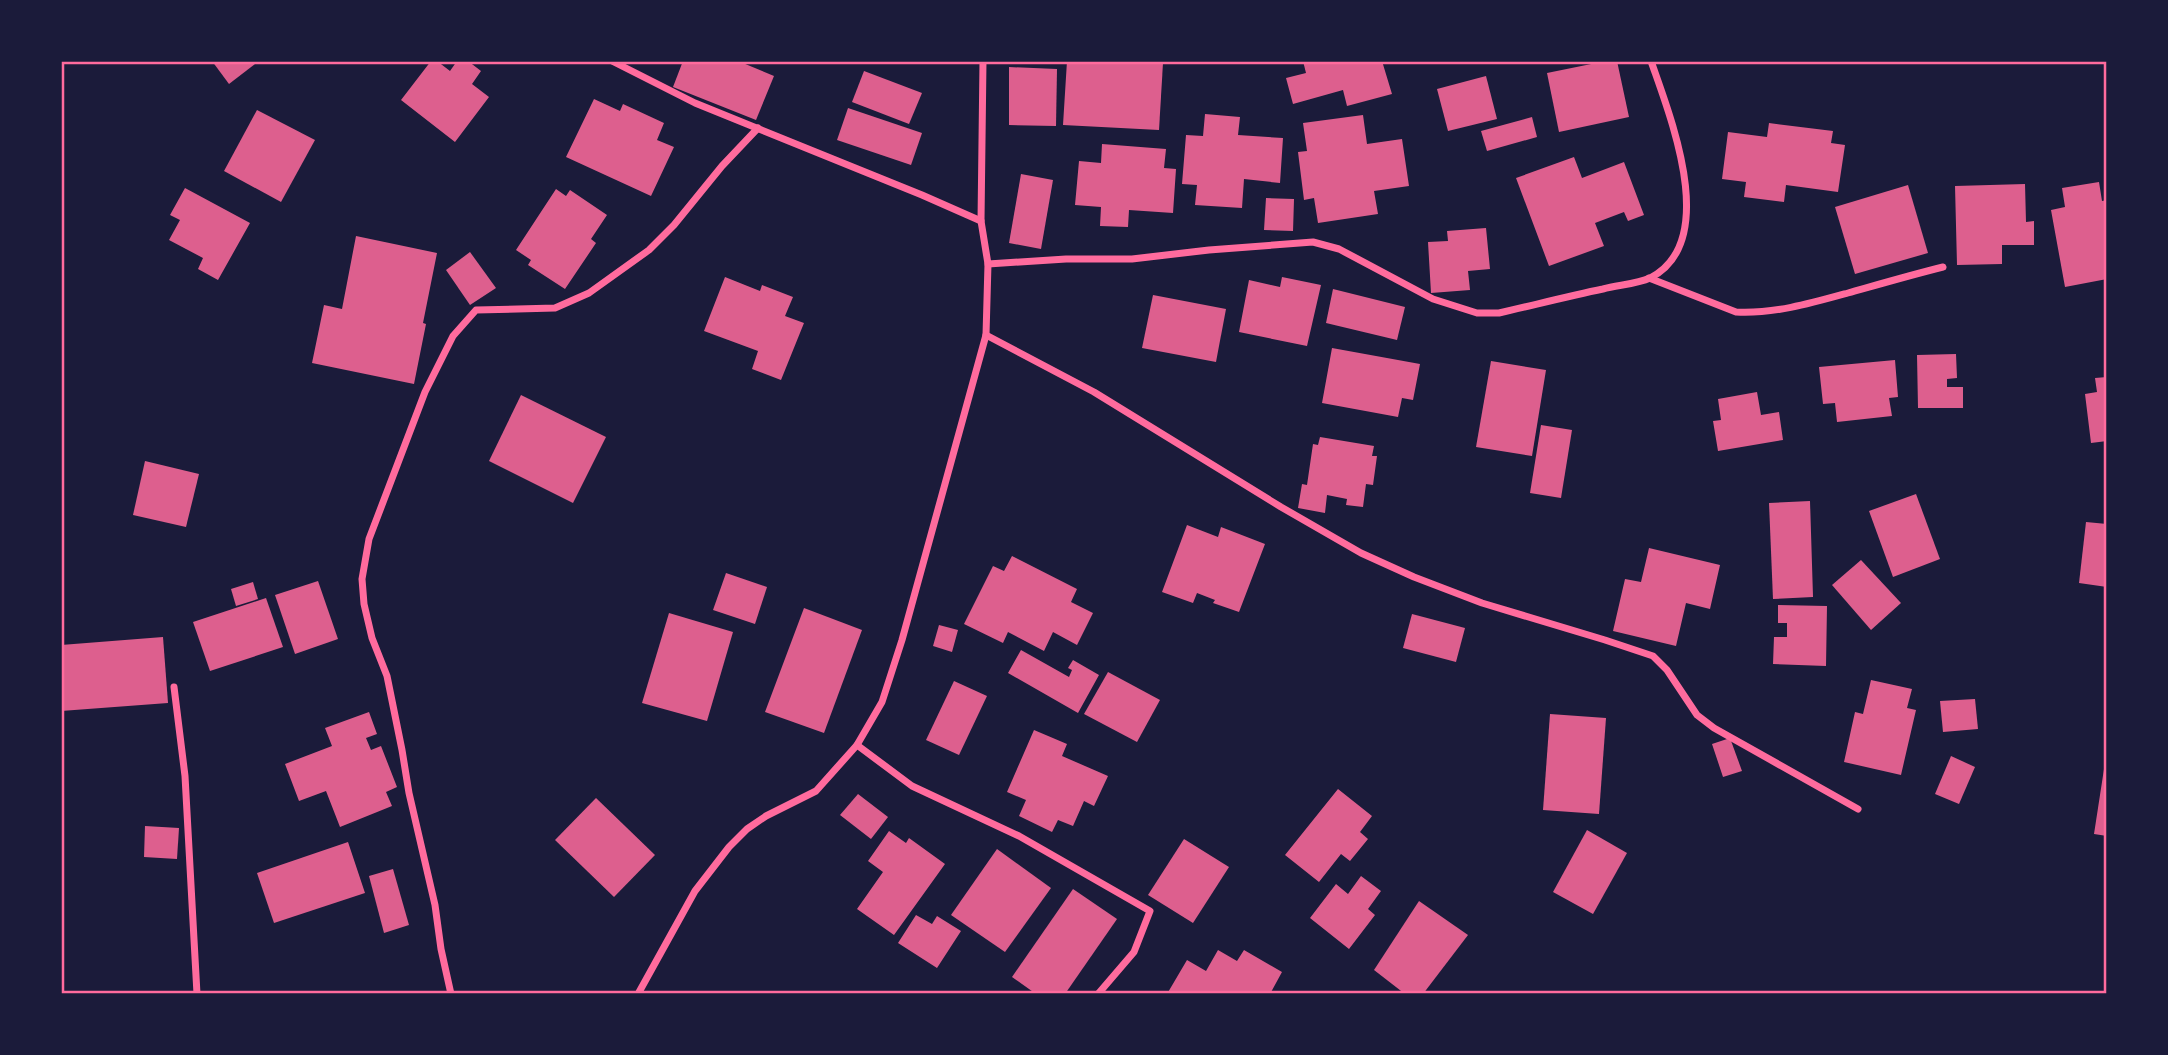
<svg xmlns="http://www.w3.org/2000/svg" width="2168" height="1055" viewBox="0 0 2168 1055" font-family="'IBM Plex Sans',sans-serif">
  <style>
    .building { fill: #dd5f8e }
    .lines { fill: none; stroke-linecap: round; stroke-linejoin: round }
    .minor { stroke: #ff6b9d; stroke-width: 7 }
    .neatline { fill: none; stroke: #ff6b9d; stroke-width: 2.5 }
  </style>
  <rect width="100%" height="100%" fill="#1b1b3a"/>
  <g class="building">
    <path d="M 212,61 L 259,61 L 229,84 Z"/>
    <path d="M 431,61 L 437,61 L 450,71 L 457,61 L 468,61 L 481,71 L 472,84 L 489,97 L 455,142 L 401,100 Z"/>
    <path d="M 683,61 L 738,61 L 774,76 L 756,120 L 673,87 Z"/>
    <path d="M 1067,61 L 1163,63 L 1159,130 L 1063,125 Z"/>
    <path d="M 1303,61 L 1382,61 L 1392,94 L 1347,106 L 1343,90 L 1293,104 L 1286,78 L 1306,73 Z"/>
    <path d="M 1606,61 L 1617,61 L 1629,117 L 1559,132 L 1547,73 Z"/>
    <path d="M 1009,67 L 1057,69 L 1056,126 L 1009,125 Z"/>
    <path d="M 864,71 L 922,93 L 909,124 L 852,102 Z"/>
    <path d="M 1486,76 L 1497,119 L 1448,131 L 1437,89 Z"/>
    <path d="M 594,99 L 620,111 L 623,104 L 664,123 L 657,140 L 674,147 L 651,196 L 566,157 Z"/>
    <path d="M 848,108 L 922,133 L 911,165 L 837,140 Z"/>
    <path d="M 257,110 L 315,140 L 281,202 L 224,171 Z"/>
    <path d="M 1205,114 L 1240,117 L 1238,135 L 1283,138 L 1280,183 L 1244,179 L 1242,208 L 1195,205 L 1197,185 L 1182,184 L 1186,135 L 1203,136 Z"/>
    <path d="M 1363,115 L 1367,144 L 1402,139 L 1409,186 L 1374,191 L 1378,214 L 1318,223 L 1314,198 L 1304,200 L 1298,152 L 1307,151 L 1303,123 Z"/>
    <path d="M 1532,117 L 1537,137 L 1487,151 L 1481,131 Z"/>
    <path d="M 1769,123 L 1833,131 L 1831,143 L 1845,145 L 1838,192 L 1786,185 L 1784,202 L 1744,197 L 1746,182 L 1722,179 L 1728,132 L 1767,137 Z"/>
    <path d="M 1102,144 L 1166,149 L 1164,168 L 1176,169 L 1173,213 L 1129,210 L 1128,227 L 1100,226 L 1101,207 L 1075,205 L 1079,161 L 1101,163 Z"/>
    <path d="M 1574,157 L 1582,178 L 1624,162 L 1644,215 L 1628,221 L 1624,212 L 1595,223 L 1604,246 L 1549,266 L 1516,178 Z"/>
    <path d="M 1021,174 L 1053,180 L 1041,249 L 1009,243 Z"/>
    <path d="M 2099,182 L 2102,201 L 2107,200 L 2107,279 L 2065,287 L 2051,210 L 2065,207 L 2062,188 Z"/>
    <path d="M 2025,184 L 2026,222 L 2034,221 L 2034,245 L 2002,245 L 2002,264 L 1957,265 L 1955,186 Z"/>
    <path d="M 1908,185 L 1928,253 L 1855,274 L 1835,207 Z"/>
    <path d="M 185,188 L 250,223 L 218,280 L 198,269 L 203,258 L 169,240 L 180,220 L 170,215 Z"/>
    <path d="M 556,189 L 566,196 L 570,190 L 607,215 L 591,239 L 596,243 L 565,289 L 528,265 L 531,260 L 516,250 Z"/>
    <path d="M 1266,198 L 1294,199 L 1293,231 L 1264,230 Z"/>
    <path d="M 1486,228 L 1490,269 L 1468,271 L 1470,290 L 1431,293 L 1428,242 L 1448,241 L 1447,231 Z"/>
    <path d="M 356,236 L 437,253 L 423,323 L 426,324 L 414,384 L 312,363 L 324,305 L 342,309 Z"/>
    <path d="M 470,252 L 496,288 L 470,305 L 446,270 Z"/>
    <path d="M 725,277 L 760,291 L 762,285 L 793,297 L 785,316 L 804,323 L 781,380 L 752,369 L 758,351 L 704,331 Z"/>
    <path d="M 1282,277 L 1321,285 L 1307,346 L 1239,332 L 1249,280 L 1280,287 Z"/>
    <path d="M 1333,289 L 1405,307 L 1397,340 L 1326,323 Z"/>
    <path d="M 1153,295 L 1226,309 L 1216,362 L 1142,348 Z"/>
    <path d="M 1332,348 L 1420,364 L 1413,400 L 1402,398 L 1398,417 L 1322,403 Z"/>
    <path d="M 1956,354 L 1957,378 L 1947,379 L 1947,387 L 1963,387 L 1963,408 L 1918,408 L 1917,355 Z"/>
    <path d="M 1895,360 L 1898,397 L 1889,398 L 1892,416 L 1837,422 L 1835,403 L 1823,404 L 1819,367 Z"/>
    <path d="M 1491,361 L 1546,370 L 1532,456 L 1476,447 Z"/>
    <path d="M 2107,377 L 2107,441 L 2091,443 L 2085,394 L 2097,392 L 2095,378 Z"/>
    <path d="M 1757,392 L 1761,415 L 1779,412 L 1783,440 L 1718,451 L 1713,421 L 1721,420 L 1718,399 Z"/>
    <path d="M 521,395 L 606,437 L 573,503 L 489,461 Z"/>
    <path d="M 1541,425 L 1572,430 L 1561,498 L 1530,493 Z"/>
    <path d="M 1320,437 L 1374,446 L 1372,456 L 1377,456 L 1373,485 L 1366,484 L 1363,507 L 1346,505 L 1347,499 L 1327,495 L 1325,513 L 1298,508 L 1302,484 L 1307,485 L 1313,444 L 1318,445 Z"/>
    <path d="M 145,461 L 199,474 L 186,527 L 133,515 Z"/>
    <path d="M 1916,494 L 1940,559 L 1893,577 L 1869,511 Z"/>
    <path d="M 1810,501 L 1813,597 L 1773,599 L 1769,503 Z"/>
    <path d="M 2086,522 L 2107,524 L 2107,587 L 2079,583 Z"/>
    <path d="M 1187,525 L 1218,537 L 1221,527 L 1265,544 L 1239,612 L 1213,603 L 1215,600 L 1197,593 L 1193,603 L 1162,592 Z"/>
    <path d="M 1649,548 L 1720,565 L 1710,609 L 1686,603 L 1676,646 L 1613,631 L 1625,579 L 1641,582 Z"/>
    <path d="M 1012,556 L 1077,589 L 1071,602 L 1093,613 L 1077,645 L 1053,632 L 1044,651 L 1008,632 L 1003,643 L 964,624 L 993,566 L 1004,571 Z"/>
    <path d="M 1861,560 L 1901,603 L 1871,630 L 1832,585 Z"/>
    <path d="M 726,573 L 767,587 L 755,624 L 713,610 Z"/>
    <path d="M 318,581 L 338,639 L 295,654 L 275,595 Z"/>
    <path d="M 253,582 L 258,599 L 236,606 L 231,589 Z"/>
    <path d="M 266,598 L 283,647 L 210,671 L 193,622 Z"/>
    <path d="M 1778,605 L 1827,606 L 1826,666 L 1773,664 L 1774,637 L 1787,637 L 1787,623 L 1778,623 Z"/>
    <path d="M 804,608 L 862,630 L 824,733 L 765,712 Z"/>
    <path d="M 669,613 L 733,632 L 707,721 L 642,703 Z"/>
    <path d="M 1412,614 L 1465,628 L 1456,662 L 1403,648 Z"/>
    <path d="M 939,625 L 958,630 L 952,652 L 933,646 Z"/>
    <path d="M 163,637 L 168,703 L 61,711 L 61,645 Z"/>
    <path d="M 1021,650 L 1069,677 L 1072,670 L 1068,668 L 1073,660 L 1099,675 L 1078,713 L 1008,673 Z"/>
    <path d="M 1108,672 L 1160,700 L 1137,742 L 1084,714 Z"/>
    <path d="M 1871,680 L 1912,689 L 1907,708 L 1916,710 L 1901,775 L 1844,762 L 1855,712 L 1863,714 Z"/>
    <path d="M 954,681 L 987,696 L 959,755 L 926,740 Z"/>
    <path d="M 1975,699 L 1978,729 L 1943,732 L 1940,701 Z"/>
    <path d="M 369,712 L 377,734 L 366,738 L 371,750 L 381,746 L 397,787 L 386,792 L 392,806 L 340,827 L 326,791 L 299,801 L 285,764 L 332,746 L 325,728 Z"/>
    <path d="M 1550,714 L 1606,718 L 1599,814 L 1543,810 Z"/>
    <path d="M 1034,730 L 1067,744 L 1062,756 L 1108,776 L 1094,806 L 1084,801 L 1073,826 L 1058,820 L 1052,832 L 1019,816 L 1026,800 L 1007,792 Z"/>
    <path d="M 1730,738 L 1742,771 L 1723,777 L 1712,744 Z"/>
    <path d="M 1951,756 L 1975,767 L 1959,804 L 1935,794 Z"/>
    <path d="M 2104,769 L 2107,770 L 2107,836 L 2094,834 Z"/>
    <path d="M 1338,789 L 1372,816 L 1360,832 L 1368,839 L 1350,861 L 1341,854 L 1319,882 L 1285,855 Z"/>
    <path d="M 858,794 L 888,817 L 871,839 L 840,815 Z"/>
    <path d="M 596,798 L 655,855 L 614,897 L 555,840 Z"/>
    <path d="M 145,826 L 179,828 L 177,859 L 144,857 Z"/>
    <path d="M 1587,830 L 1627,853 L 1593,914 L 1553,892 Z"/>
    <path d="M 889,831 L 906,843 L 909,838 L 945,864 L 894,935 L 857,909 L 883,872 L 868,861 Z"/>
    <path d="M 1184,839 L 1229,867 L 1193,923 L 1148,895 Z"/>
    <path d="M 348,842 L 365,893 L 274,923 L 257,873 Z"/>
    <path d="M 997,849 L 1051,888 L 1005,952 L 951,915 Z"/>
    <path d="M 393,869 L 409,925 L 384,933 L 369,876 Z"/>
    <path d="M 1361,876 L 1381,891 L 1368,909 L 1375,915 L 1349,949 L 1310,918 L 1336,884 L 1348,894 Z"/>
    <path d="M 1073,889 L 1117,919 L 1065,994 L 1036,994 L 1012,977 Z"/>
    <path d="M 1419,901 L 1468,935 L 1423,994 L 1405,994 L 1374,970 Z"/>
    <path d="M 916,915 L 932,924 L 937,916 L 961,931 L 937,968 L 898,943 Z"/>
    <path d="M 1218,950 L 1237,961 L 1244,950 L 1282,972 L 1270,994 L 1167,994 L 1187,960 L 1206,971 Z"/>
  </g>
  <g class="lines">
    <g class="minor">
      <path d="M 612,61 L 695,103 L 922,195 L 981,221"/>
      <path d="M 988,264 L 1066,259 L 1132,259 L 1209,250 L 1313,242 L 1339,249 L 1433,299 L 1477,313 L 1499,313 C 1534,305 1569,296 1603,289 C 1618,285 1637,284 1650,278 C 1721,242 1670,116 1651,61"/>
      <path d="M 1649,278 L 1736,312 C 1774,314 1812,303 1848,293 C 1880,284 1911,275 1943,267"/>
      <path d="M 986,335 L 1094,392 L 1281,507 L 1361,553 L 1414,577 L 1482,603 L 1605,640 L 1653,656 L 1667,670 L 1697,715 L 1714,728 L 1858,809"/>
      <path d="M 174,687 L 185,776 L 197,994"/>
      <path d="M 857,745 L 912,786 L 1019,836 L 1150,911 L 1134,952 L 1098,994"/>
      <path d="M 451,994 L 441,949 L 435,905 L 409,793 L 402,750 L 387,676 L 372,638 L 364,604 L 362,579 L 369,539 L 425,392 L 453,336 L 476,310 L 555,308 L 589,293 L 649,250 L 674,225 L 722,166 L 758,128"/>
      <path d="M 638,994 L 695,891 L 729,847 L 747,829 L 766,816 L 816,791 L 857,745 L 882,702 L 902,640 L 986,335 L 988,264 L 981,221 L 983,61"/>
    </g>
  </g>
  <rect width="2168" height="1055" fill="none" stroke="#1b1b3a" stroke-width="126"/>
  <rect x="63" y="63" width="2042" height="929" class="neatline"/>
</svg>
